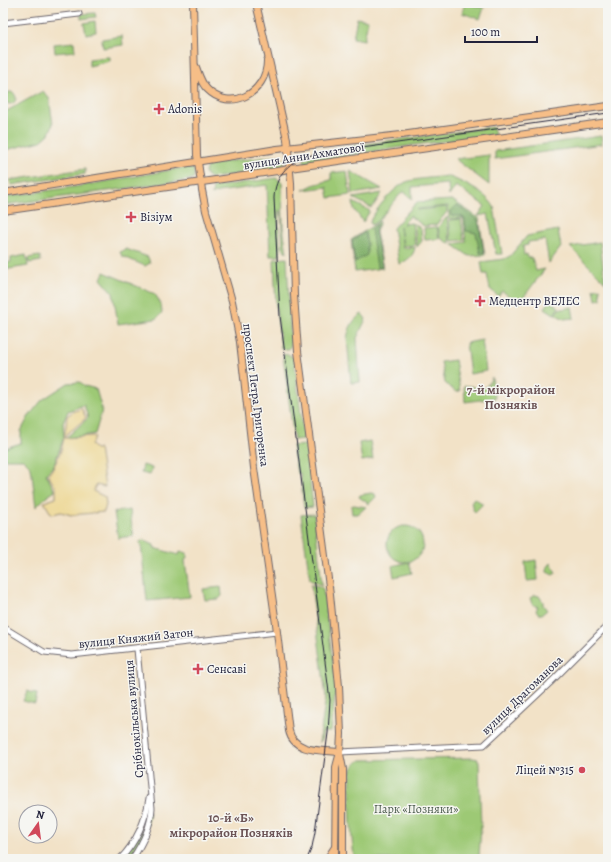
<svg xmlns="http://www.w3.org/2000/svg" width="611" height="862" viewBox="0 0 611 862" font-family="Alegreya,serif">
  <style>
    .green { fill: #9dc975; stroke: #607658 }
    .forest { fill: #7ead66; stroke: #506850 }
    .sand { fill: #eeda9e; stroke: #887e6c }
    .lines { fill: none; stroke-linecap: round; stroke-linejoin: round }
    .minor-casing { stroke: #6b656c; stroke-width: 7 }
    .major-casing { stroke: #6b656c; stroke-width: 8 }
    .minor { stroke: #fff; stroke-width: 5 }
    .major { stroke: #f6be87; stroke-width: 6 }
    .tram { stroke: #22223b; stroke-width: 1 }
    .poi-dot { fill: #d1495b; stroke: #f6f6f2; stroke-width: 1.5 }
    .labels { text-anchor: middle; stroke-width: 3; stroke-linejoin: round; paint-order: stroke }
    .poi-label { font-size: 12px; fill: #22223b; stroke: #f6f6f2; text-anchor: start }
    .street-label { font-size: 12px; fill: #22223b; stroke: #f6f6f2 }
    .park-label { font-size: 12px; fill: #4d5c4f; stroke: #f6f6f2 }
    .neighbourhood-label { font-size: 13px; font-weight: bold; fill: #6c5456; stroke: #f6f6f2 }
  </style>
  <rect width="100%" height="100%" fill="#f6f6f2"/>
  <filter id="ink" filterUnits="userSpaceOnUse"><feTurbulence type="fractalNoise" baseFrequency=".025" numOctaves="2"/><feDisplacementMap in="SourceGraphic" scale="8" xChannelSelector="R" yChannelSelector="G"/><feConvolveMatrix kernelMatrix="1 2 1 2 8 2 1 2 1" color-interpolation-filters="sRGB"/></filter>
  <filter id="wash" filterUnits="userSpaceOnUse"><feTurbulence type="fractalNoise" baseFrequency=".012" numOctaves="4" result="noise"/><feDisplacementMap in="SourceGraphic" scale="16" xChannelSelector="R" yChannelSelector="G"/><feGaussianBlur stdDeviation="0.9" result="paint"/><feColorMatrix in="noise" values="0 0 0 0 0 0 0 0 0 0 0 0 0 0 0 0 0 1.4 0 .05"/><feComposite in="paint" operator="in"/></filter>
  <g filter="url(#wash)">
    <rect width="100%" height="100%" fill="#f2e2c7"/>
    <g class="green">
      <path d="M 465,3 L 484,8 L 480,19 L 462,13 Z"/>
      <path d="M 95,13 L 96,17 L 81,19 L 81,14 Z"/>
      <path d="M 357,18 L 368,20 L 364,40 L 353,38 Z"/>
      <path d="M 95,21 L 96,32 L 86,34 L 84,23 Z"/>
      <path d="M 122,36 L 123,45 L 103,48 L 102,39 Z"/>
      <path d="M 74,42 L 75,51 L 55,53 L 54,44 Z"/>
      <path d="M 106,57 L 110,57 L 110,61 L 89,66 L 89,59 Z"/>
      <path d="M 43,91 L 49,98 L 53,124 L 49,134 L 41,141 L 6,150 L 3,152 L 3,113 Z"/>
      <circle cx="10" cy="98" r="6"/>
      <path d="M 493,127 L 495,135 L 414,145 L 304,163 L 304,160 L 315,154 L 350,148 L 350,146 Z"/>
      <path d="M 601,136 L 602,144 L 495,159 L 495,151 Z"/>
      <path d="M 489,155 L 489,185 L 455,159 Z"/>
      <path d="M 278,156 C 282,157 284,159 284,163 L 281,168 L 212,178 L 207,176 L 205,172 L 207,166 L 211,163 Z"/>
      <path d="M 188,167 L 194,170 L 194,178 L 189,180 L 3,205 L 3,197 L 80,186 Z"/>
      <path d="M 85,169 L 85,174 L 11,185 L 10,180 Z"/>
      <path d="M 347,171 L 350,195 L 329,198 L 327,187 L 303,190 L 313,185 L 331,180 L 331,173 Z"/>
      <path d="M 350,171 L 382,189 L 353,194 Z"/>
      <path d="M 447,176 C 461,181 488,194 494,207 L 502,254 L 496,254 L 488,214 L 478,216 L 485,206 L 456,186 L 449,196 L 448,184 L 412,187 L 412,199 L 403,191 L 378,221 L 371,225 L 370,221 C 377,208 392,189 406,182 C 417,178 435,178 447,176 Z"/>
      <path d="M 276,178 L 282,182 L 283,227 L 287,253 L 283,248 L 281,211 L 278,211 L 280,256 L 270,256 L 267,185 L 218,192 L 212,195 L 213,187 Z"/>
      <path d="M 382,193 L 372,208 L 353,198 Z"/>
      <path d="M 452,200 L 479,218 L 485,255 L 469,256 L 452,244 L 466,242 L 463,218 L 449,219 L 448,206 L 418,209 L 417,210 L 447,207 L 447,212 L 436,225 L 424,226 L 411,217 L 411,215 L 403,224 L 412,223 L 415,245 L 403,246 L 400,227 L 403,248 L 415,247 C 414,256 407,261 399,264 L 393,228 L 417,202 Z"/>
      <path d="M 353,202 L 370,211 L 363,222 L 354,209 Z"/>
      <path d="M 447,217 L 450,244 L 440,238 L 438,227 Z"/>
      <path d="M 461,219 L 464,240 L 451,241 L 449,220 Z"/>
      <path d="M 380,221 L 376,232 L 383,268 L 355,272 L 351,240 Z"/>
      <path d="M 414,223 L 421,229 L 422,241 L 417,247 Z"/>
      <path d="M 437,227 L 439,239 L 425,240 L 424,228 Z"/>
      <path d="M 558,230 L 561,247 L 549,263 L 545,240 L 528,242 L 528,245 L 523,246 L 524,255 L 527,254 L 528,258 L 532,258 L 536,271 L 545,269 L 519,303 L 502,291 L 498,296 L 490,289 L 487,274 L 483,274 L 481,262 L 504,259 L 510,256 L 527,236 Z"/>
      <path d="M 600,242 L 605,282 L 570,247 Z"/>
      <path d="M 126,249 L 148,257 L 150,263 L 145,266 L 122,256 L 120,252 Z"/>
      <path d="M 26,255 L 28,266 L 3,270 L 3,264 L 11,262 L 11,258 Z"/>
      <path d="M 40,256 L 41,261 L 29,263 L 28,258 Z"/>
      <path d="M 287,258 L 291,345 L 289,349 L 282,349 L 281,348 L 276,309 L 274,260 L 275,259 Z"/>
      <path d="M 104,272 L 155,294 L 161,304 L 162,313 L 156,319 L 118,324 L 113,293 L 101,279 Z"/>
      <path d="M 600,288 L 601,299 L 596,300 L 594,289 Z"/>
      <path d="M 550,301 L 559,307 L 554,314 L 545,308 Z"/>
      <path d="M 572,307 L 574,318 L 564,319 L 555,314 L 560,308 L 563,309 Z"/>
      <path d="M 362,314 L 366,319 L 357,338 L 360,382 L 351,383 L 347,338 C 349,328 353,319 362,314 Z"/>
      <path d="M 482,340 L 486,371 L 470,374 L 466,343 Z"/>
      <path d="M 288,354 L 294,358 L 304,439 L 294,440 L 283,355 Z"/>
      <path d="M 455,360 L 460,391 L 456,392 L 445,383 L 441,362 Z"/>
      <path d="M 492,377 L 495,398 L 465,402 L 464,386 C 478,384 482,398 492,377 Z"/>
      <path d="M 80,382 L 85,386 L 96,389 L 102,410 L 95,434 L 66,438 L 88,418 L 84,405 L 68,411 L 63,423 L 64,437 L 54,465 L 46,474 L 55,491 L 45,498 L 36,507 L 31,467 L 23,459 L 3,459 L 3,453 L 5,448 L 21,443 L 21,431 L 29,416 L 42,400 L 68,383 Z"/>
      <path d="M 370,441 L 373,459 L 362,461 L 359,443 Z"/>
      <path d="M 306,445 L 313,507 L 304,508 L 300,473 L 297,473 L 292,446 Z"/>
      <path d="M 143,465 L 152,468 L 150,475 L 141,473 Z"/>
      <path d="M 371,493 L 375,494 L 376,497 L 369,504 L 359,497 L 360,495 Z"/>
      <path d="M 474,498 L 482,503 L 482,505 L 475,512 L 473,510 L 471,502 Z"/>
      <path d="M 354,505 L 366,507 L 358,514 L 352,514 L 351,506 Z"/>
      <path d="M 130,510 L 133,536 L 118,538 L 114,512 Z"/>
      <path d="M 314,514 L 322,585 L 310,580 L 301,515 Z"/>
      <circle cx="405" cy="544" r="18"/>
      <path d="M 143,540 L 154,545 L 154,548 L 179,555 L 180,551 L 187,553 L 187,557 L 185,561 L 190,597 L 147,601 L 141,545 L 139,543 Z"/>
      <path d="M 536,560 L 538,580 L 527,581 L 525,562 Z"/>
      <path d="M 409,562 L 412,573 L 394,577 L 392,566 Z"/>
      <path d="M 551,563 L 556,573 L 553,575 L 547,572 L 547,568 Z"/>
      <path d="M 311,585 L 319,586 L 323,589 L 336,686 L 331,732 L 323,732 L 321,741 L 319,743 L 326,697 Z"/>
      <path d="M 221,587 L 222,596 L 219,599 L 205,600 L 203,589 Z"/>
      <path d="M 535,595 L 539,596 L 543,602 L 543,605 L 547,610 L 542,614 L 539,614 L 536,610 L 538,607 L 532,604 L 530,598 Z"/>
      <path d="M 27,691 L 37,694 L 35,704 L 23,701 Z"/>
      <path d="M 473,758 L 478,759 L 479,763 L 481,828 L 479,857 L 468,859 L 355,859 C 351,847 348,781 352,769 C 354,764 358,762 361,760 Z"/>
      <path d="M 149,811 L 150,812 L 145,833 L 128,859 L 122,859 L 141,831 Z"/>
    </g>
    <g class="forest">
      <path d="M 457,205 L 478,220 L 484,253 L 480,253 L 476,233 L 466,231 L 465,219 L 461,216 L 452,216 L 451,211 Z"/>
      <path d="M 377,224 L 375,231 L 382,267 L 377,267 L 371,229 Z"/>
      <path d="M 365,232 L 367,244 L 367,255 L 355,262 L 352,241 Z"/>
    </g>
    <path class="sand" d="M 82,409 L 86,418 L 67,434 L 65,438 L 92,436 L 95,437 L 91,445 L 95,449 L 99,449 L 105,487 L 96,485 L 93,491 L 105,497 L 106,505 L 104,512 L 71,515 L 61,512 L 53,514 L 50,512 L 44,502 L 56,498 L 56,488 L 48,475 C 62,457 65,437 67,416 L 74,411 Z"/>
  </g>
  <g filter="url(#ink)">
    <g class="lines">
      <g class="minor-casing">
        <g id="minor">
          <path d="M 3,23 L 79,14"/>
          <path d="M 3,627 L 44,652 L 72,655 L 277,632"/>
          <path d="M 340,752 L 484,745 L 550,683 L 608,625"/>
          <path d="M 120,859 C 136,843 146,820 149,798"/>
          <path d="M 132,859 C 143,843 151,827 152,808 L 137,649"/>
        </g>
      </g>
      <g class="major-casing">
        <g id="major">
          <path d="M 193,3 L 197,155 L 202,190 L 206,211 L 232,301 L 240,342 L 254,468 L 276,624 L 289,731 C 294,753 322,750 340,752"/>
          <path d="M 256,3 L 287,139 L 291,183 L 294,295 L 298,351 L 330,594 L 339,686 L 341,734 L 340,752 L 336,767 L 335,859"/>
          <path d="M 196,67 C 199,75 201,83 207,89 C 230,113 267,93 267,61"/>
          <path d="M 3,193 L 277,149 L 401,135 L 608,106"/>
          <path d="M 3,211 L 284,170 L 290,168 L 608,122"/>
          <path d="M 340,754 L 343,769 L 343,859"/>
          <path d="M 327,859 L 335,847"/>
        </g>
      </g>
      <use href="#minor" class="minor"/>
      <use href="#major" class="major"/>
      <path class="tram" d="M 307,859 L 312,847 L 315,832 L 328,733 L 330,700 L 280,316 L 274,198 C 275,177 287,163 306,156 L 608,113"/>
    </g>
  </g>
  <g class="poi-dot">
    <path d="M157 103h4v4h4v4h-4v4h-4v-4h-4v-4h4z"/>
    <path d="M129 211h4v4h4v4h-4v4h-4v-4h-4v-4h4z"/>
    <path d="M478 295h4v4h4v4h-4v4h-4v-4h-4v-4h4z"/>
    <path d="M196 663h4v4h4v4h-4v4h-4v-4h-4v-4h4z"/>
    <circle cx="582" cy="770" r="4"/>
  </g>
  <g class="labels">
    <g class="poi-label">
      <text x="168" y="113">Adonis</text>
      <text x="140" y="221">Візіум</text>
      <text x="489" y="305">Медцентр ВЕЛЕС</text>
      <text x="207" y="673">Сенсаві</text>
      <text x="574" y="774" text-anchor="end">Ліцей №315</text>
    </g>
    <g class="street-label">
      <text transform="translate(304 156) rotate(-9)" y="4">вулиця Анни Ахматової</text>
      <text transform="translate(256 395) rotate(83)" y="4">проспект Петра Григоренка</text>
      <text transform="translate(136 638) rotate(-6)" y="4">вулиця Княжий Затон</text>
      <text transform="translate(522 695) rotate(-44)" y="4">вулиця Драгоманова</text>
      <text transform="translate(134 719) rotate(-95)" y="4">Срібнокільська вулиця</text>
    </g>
    <g class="park-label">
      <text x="416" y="813">Парк «Позняки»</text>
    </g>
    <g class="neighbourhood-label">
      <text x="511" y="394">7-й мікрорайон<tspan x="511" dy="15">Позняків</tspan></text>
      <text x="231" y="822">10-й «Б»<tspan x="231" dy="15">мікрорайон Позняків</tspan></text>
    </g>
  </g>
  <rect width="611" height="862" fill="none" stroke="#f6f6f2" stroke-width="16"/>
  <g transform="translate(38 824) rotate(14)"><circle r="19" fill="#f6f6f2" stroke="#a1a1a9"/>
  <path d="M0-3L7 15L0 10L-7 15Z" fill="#d1495b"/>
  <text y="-6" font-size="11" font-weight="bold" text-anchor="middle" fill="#22223b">N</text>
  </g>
  <path d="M465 36v6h72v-6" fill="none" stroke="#22223b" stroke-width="2"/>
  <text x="471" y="36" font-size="12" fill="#22223b" stroke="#f6f6f2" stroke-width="3" paint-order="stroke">100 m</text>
</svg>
